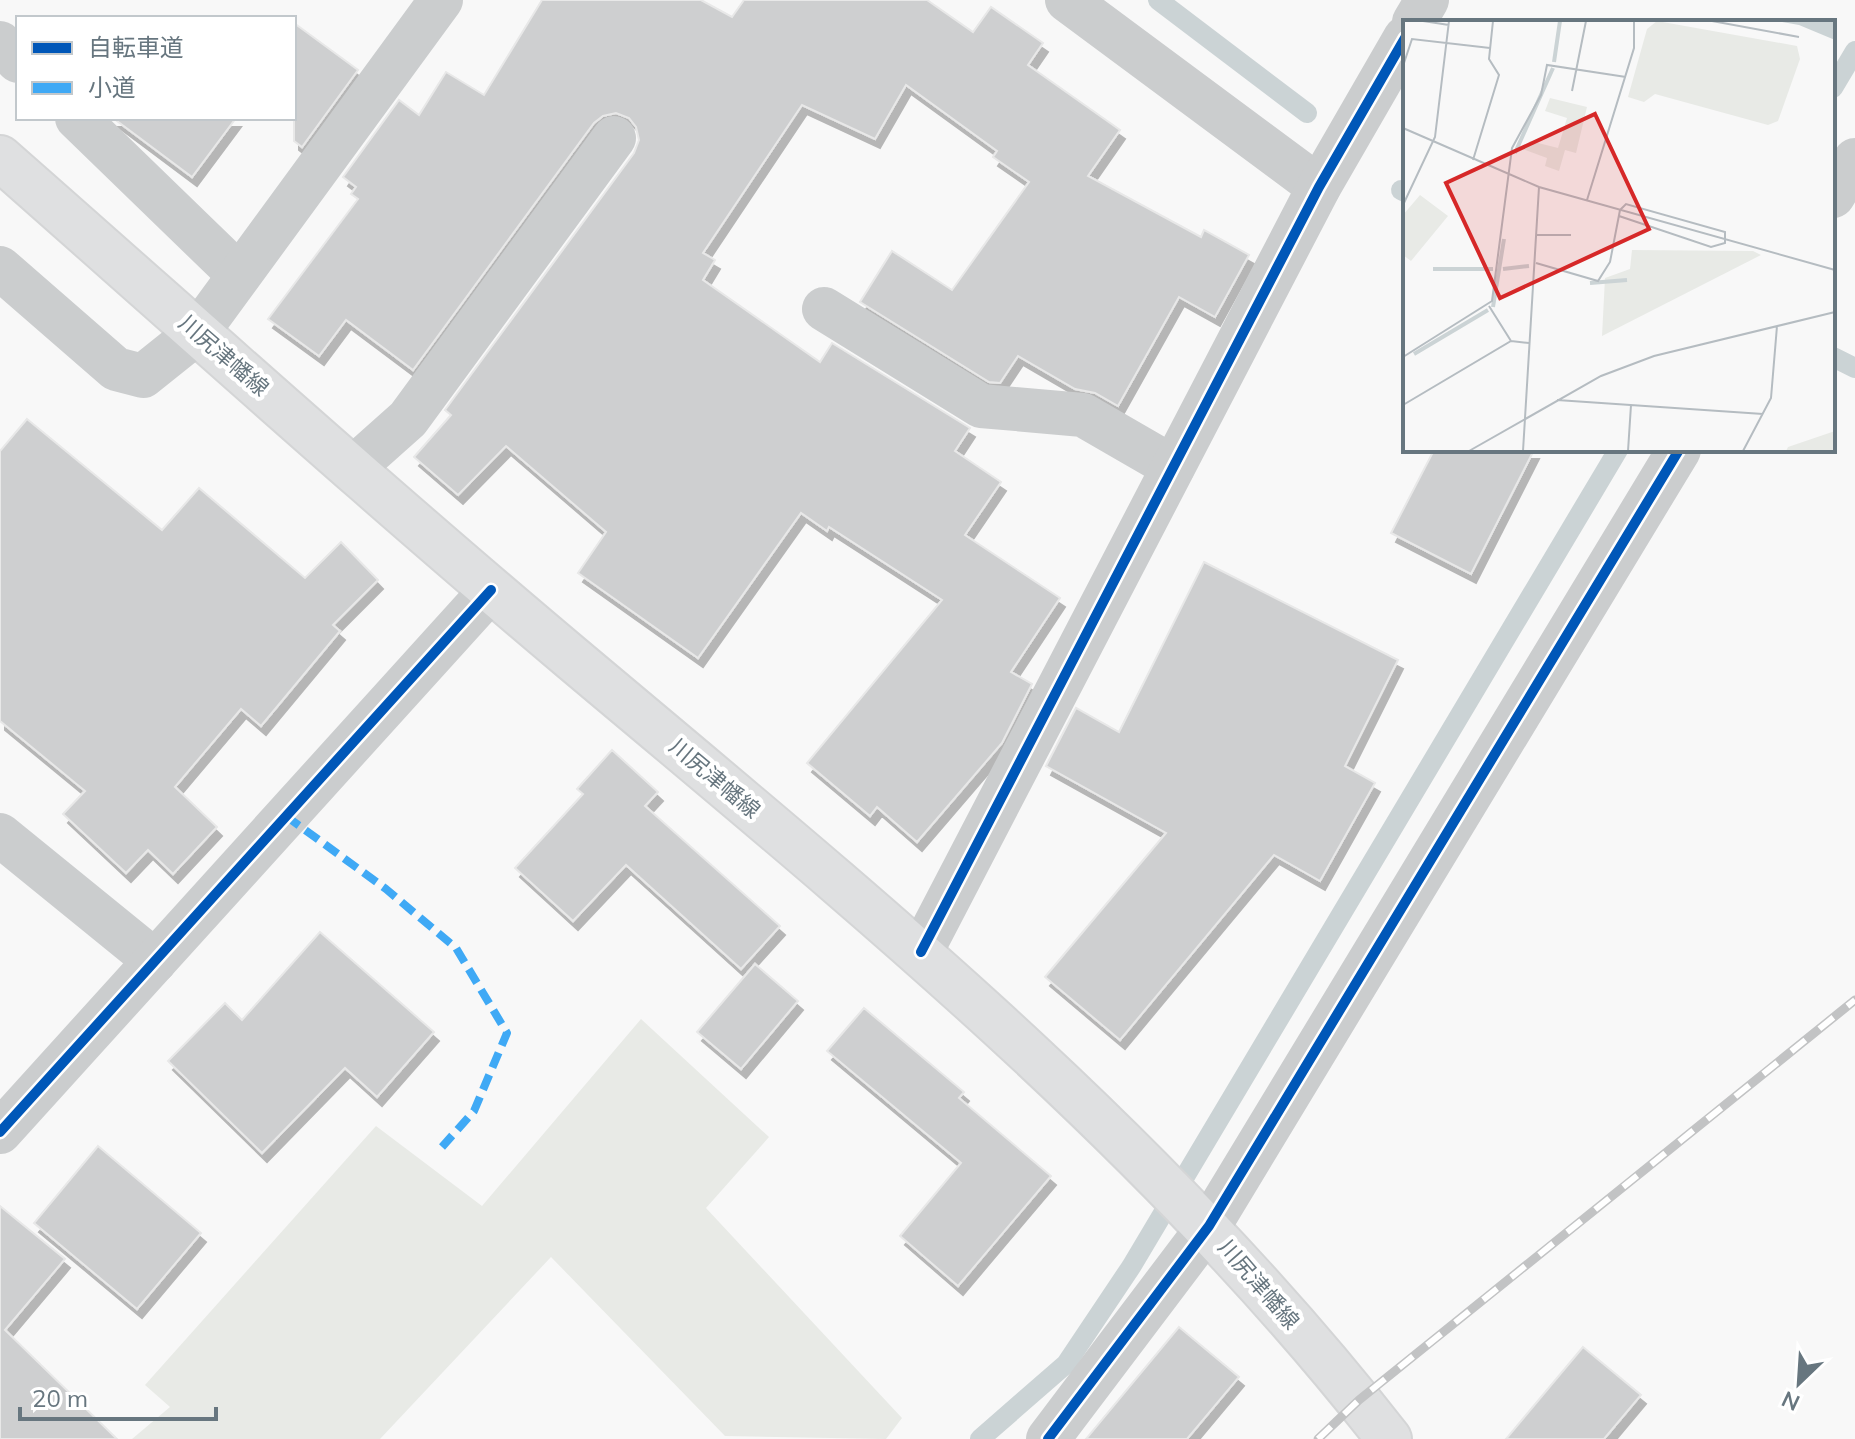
<svg xmlns="http://www.w3.org/2000/svg" width="1855" height="1439" viewBox="0 0 1855 1439" font-family="Mulish,'Noto Sans JP',sans-serif">
  <style>
    .green { fill: #e8eae6 }
    .lines { fill: none; stroke-linecap: round; stroke-linejoin: round }
    .stream { stroke: #cbd3d5; stroke-width: 20 }
    .building { fill: #cecfd0; stroke: #e8e8e8; stroke-width: 2; filter: url(#shadow) }
    .major-casing { stroke: #d4d5d6; stroke-width: 48 }
    .minor { stroke: #cbcdce; stroke-width: 44 }
    .major { stroke: #dfe0e1; stroke-width: 44 }
    .rail-casing { stroke: #c2c3c4; stroke-width: 9 }
    .rail { stroke: #fff; stroke-width: 6; stroke-dasharray: 18; stroke-linecap: butt }
    .quiet { stroke: #3fa9f5; stroke-width: 8; stroke-dasharray: 16 8; stroke-linecap: butt }
    .cycleway-casing { stroke: #fff; stroke-width: 15 }
    .cycleway { stroke: #0057b8; stroke-width: 10 }
    .labels { text-anchor: middle; stroke-width: 8; stroke-linejoin: round; paint-order: stroke }
    .street-label { font-size: 22px; fill: #67767f; stroke: #fff }
    .inset-river { fill: none; stroke: #cbd3d5; stroke-width: 4 }
    .inset-road { fill: none; stroke: #b5bcc1; stroke-width: 2 }
    .view { fill: #d62828; fill-opacity: 0.15; stroke: #d62828; stroke-width: 4 }
    .inset-edge { fill: none; stroke: #67767f; stroke-width: 4 }
  </style>
  <defs>
    <filter id="shadow"><feDropShadow dx="5" dy="9" stdDeviation="0" flood-color="#0004"/></filter>
  </defs>
  <rect width="100%" height="100%" fill="#f8f8f8"/>
  <path class="green" d="M 641,1019 L 769,1137 L 706,1208 L 902,1418 L 886,1439 L 725,1436 L 551,1257 L 380,1439 L 132,1439 L 170,1407 L 145,1385 L 376,1126 L 482,1206 Z"/>
  <g class="lines">
    <g class="stream">
      <path d="M 1158,0 L 1307,113"/>
      <path d="M 1833,88 L 1855,51"/>
      <path d="M 1401,190 L 1405,192"/>
      <path d="M 1833,357 L 1855,368"/>
      <path d="M 980,1439 L 1066,1364 L 1131,1267 L 1618,450"/>
    </g>
  </g>
  <g class="building">
    <path d="M 542,0 L 701,0 L 732,17 L 744,0 L 927,0 L 973,32 L 991,7 L 1043,43 L 1028,65 L 1120,130 L 1088,176 L 1201,237 L 1204,230 L 1249,255 L 1215,317 L 1179,297 L 1118,406 L 1095,393 L 1075,389 L 1018,356 L 1000,383 L 989,382 L 860,302 L 892,251 L 952,290 L 1029,182 L 993,157 L 997,151 L 906,85 L 875,139 L 802,105 L 703,253 L 715,260 L 703,280 L 820,362 L 832,343 L 970,428 L 955,451 L 1001,482 L 965,535 L 1060,598 L 1011,672 L 1032,684 L 1002,743 L 917,842 L 877,807 L 870,816 L 807,763 L 942,600 L 829,527 L 827,531 L 801,513 L 698,658 L 578,573 L 606,532 L 506,446 L 458,495 L 414,457 L 451,415 L 445,410 L 634,153 L 639,140 L 636,127 L 629,118 L 616,113 L 603,116 L 594,123 L 413,370 L 346,320 L 319,356 L 268,319 L 358,199 L 351,194 L 356,187 L 343,177 L 399,100 L 419,115 L 446,72 L 484,95 Z"/>
    <path d="M 294,23 L 358,70 L 302,147 L 294,141 Z"/>
    <path d="M 113,118 L 236,118 L 192,177 Z"/>
    <path d="M 27,419 L 162,530 L 199,488 L 305,578 L 341,542 L 378,580 L 333,625 L 340,631 L 261,726 L 241,709 L 175,787 L 217,827 L 173,874 L 148,850 L 126,873 L 63,814 L 85,791 L 0,721 L 0,451 Z"/>
    <path d="M 1434,450 L 1534,450 L 1471,574 L 1391,533 Z"/>
    <path d="M 1204,562 L 1398,660 L 1345,766 L 1375,783 L 1320,881 L 1274,855 L 1120,1040 L 1045,977 L 1166,833 L 1046,766 L 1076,708 L 1119,732 Z"/>
    <path d="M 612,750 L 658,792 L 645,806 L 780,926 L 741,969 L 626,865 L 573,921 L 515,868 L 583,794 L 577,789 Z"/>
    <path d="M 320,932 L 434,1032 L 377,1097 L 345,1068 L 262,1153 L 168,1061 L 225,1003 L 242,1020 Z"/>
    <path d="M 755,964 L 798,1001 L 741,1069 L 697,1032 Z"/>
    <path d="M 864,1008 L 964,1092 L 959,1098 L 1051,1176 L 958,1286 L 900,1236 L 961,1163 L 827,1051 Z"/>
    <path d="M 98,1146 L 201,1233 L 137,1309 L 34,1223 Z"/>
    <path d="M 0,1206 L 65,1259 L 5,1330 L 117,1439 L 0,1439 Z"/>
    <path d="M 1179,1327 L 1239,1377 L 1187,1439 L 1086,1439 Z"/>
    <path d="M 1583,1347 L 1641,1395 L 1604,1439 L 1506,1439 Z"/>
  </g>
  <g class="lines">
    <g class="major-casing">
      <path id="major" d="M 0,158 C 191,326 379,496 573,659 C 861,901 1157,1141 1389,1439"/>
    </g>
    <g class="minor">
      <path d="M 1067,0 L 1319,187"/>
      <path d="M 1414,22 L 1427,0"/>
      <path d="M 0,43 L 18,61"/>
      <path d="M 77,118 L 239,275"/>
      <path d="M 1833,196 L 1855,160"/>
      <path d="M 0,268 L 116,369 L 143,376 L 198,332 L 441,0"/>
      <path d="M 824,309 L 981,406 L 1083,415 L 1173,467"/>
      <path d="M 353,468 L 408,419 L 614,138"/>
      <path d="M 0,835 L 155,961"/>
      <path d="M 921,952 L 1319,187 L 1405,38"/>
      <path d="M 0,1132 L 491,590"/>
      <path d="M 1048,1439 L 1209,1226 L 1679,450"/>
    </g>
    <use href="#major" class="major"/>
    <g class="rail-casing">
      <path id="rail" d="M 1318,1439 L 1359,1400 L 1855,1000"/>
    </g>
    <use href="#rail" class="rail"/>
    <path class="quiet" d="M 286,816 L 386,889 L 456,948 L 507,1033 L 474,1111 L 442,1147"/>
    <g class="cycleway-casing">
      <g id="cycleway">
        <path d="M 921,952 L 1319,187 L 1405,38"/>
        <path d="M 0,1132 L 491,590"/>
        <path d="M 1048,1439 L 1209,1226 L 1679,450"/>
      </g>
    </g>
    <use href="#cycleway" class="cycleway"/>
  </g>
  <g class="labels">
    <g class="street-label">
      <text transform="translate(224 355) rotate(41)" y="8">川尻津幡線</text>
      <text transform="translate(715 778) rotate(40)" y="8">川尻津幡線</text>
      <text transform="translate(1259 1284) rotate(49)" y="8">川尻津幡線</text>
    </g>
  </g>
  <g transform="translate(1403 20)">
    <rect width="432" height="432" fill="#f8f8f8"/>
    <path d="M 254,1 L 394,26 L 397,39 L 375,101 L 365,105 L 252,74 L 241,82 L 225,77 L 244,9 ZM 147,78 L 184,87 L 173,133 L 162,130 L 156,151 L 142,146 L 144,138 L 120,129 L 127,121 L 155,128 L 164,98 L 142,91 ZM 17,175 L 45,196 L 8,241 L 0,235 L 0,195 ZM 229,230 L 350,231 L 358,235 L 199,316 L 202,258 L 227,249 ZM 432,411 L 432,431 L 383,431 L 385,427 Z" fill="#e8eae6"/>
    <path d="M 373,1 L 432,1 L 432,20 L 396,5 Z" fill="#cbd3d5"/>
    <path class="inset-river" d="M 151,42 L 157,1M 112,133 L 150,48M 30,249 L 90,249M 100,249 L 126,246M 187,263 L 224,260M 90,287 L 101,219M 11,334 L 85,290"/>
    <path class="inset-road" d="M 20,1 L 46,5M 309,1 L 396,17M 0,46 L 9,19 L 87,28M 169,71 L 183,1M 0,108 L 136,167 L 432,250M 70,140 L 96,55 L 86,39 L 90,1M 184,180 L 231,28 L 231,1M 0,185 L 32,117 L 46,1M 134,215 L 168,215M 133,243 L 195,261 L 207,242 L 217,190 L 223,184 L 322,212 L 322,223 L 308,227 L 216,196M 86,286 L 108,321M 0,337 L 89,281 L 109,128 L 138,75 L 144,45 L 223,57M 154,380 L 360,394M 0,385 L 108,321 L 126,323M 66,431 L 198,356 L 251,336 L 432,292M 120,431 L 136,167M 225,431 L 228,385M 340,431 L 368,378 L 374,306"/>
    <path class="view" d="M 192,94 L 246,209 L 97,278 L 43,163 Z"/>
    <rect width="432" height="432" class="inset-edge"/>
  </g>
  <rect x="16" y="16" width="280" height="104" fill="#ffffff" stroke="#c2c8cc" stroke-width="2"/>
  <rect x="32" y="42" width="40" height="12" fill="#0057b8" stroke="#c2c8cc" stroke-width="2"/>
  <text x="88" y="56" font-size="24" fill="#67767f">自転車道</text>
  <rect x="32" y="82" width="40" height="12" fill="#3fa9f5" stroke="#c2c8cc" stroke-width="2"/>
  <text x="88" y="96" font-size="24" fill="#67767f">小道</text>
  <g transform="translate(1799 1383) rotate(205)" stroke="#ffffff" stroke-width="6" paint-order="stroke">
  <path d="M0-6L14 30L0 20L-14 30Z" fill="#67767f"/>
  <text y="-12" font-size="22" font-weight="bold" text-anchor="middle" fill="#67767f">N</text>
  </g>
  <path d="M20 1407v12h196v-12" fill="none" stroke="#67767f" stroke-width="4"/>
  <text x="32" y="1407" font-size="24" fill="#67767f" stroke="#ffffff" stroke-width="6" paint-order="stroke">20 m</text>
</svg>
